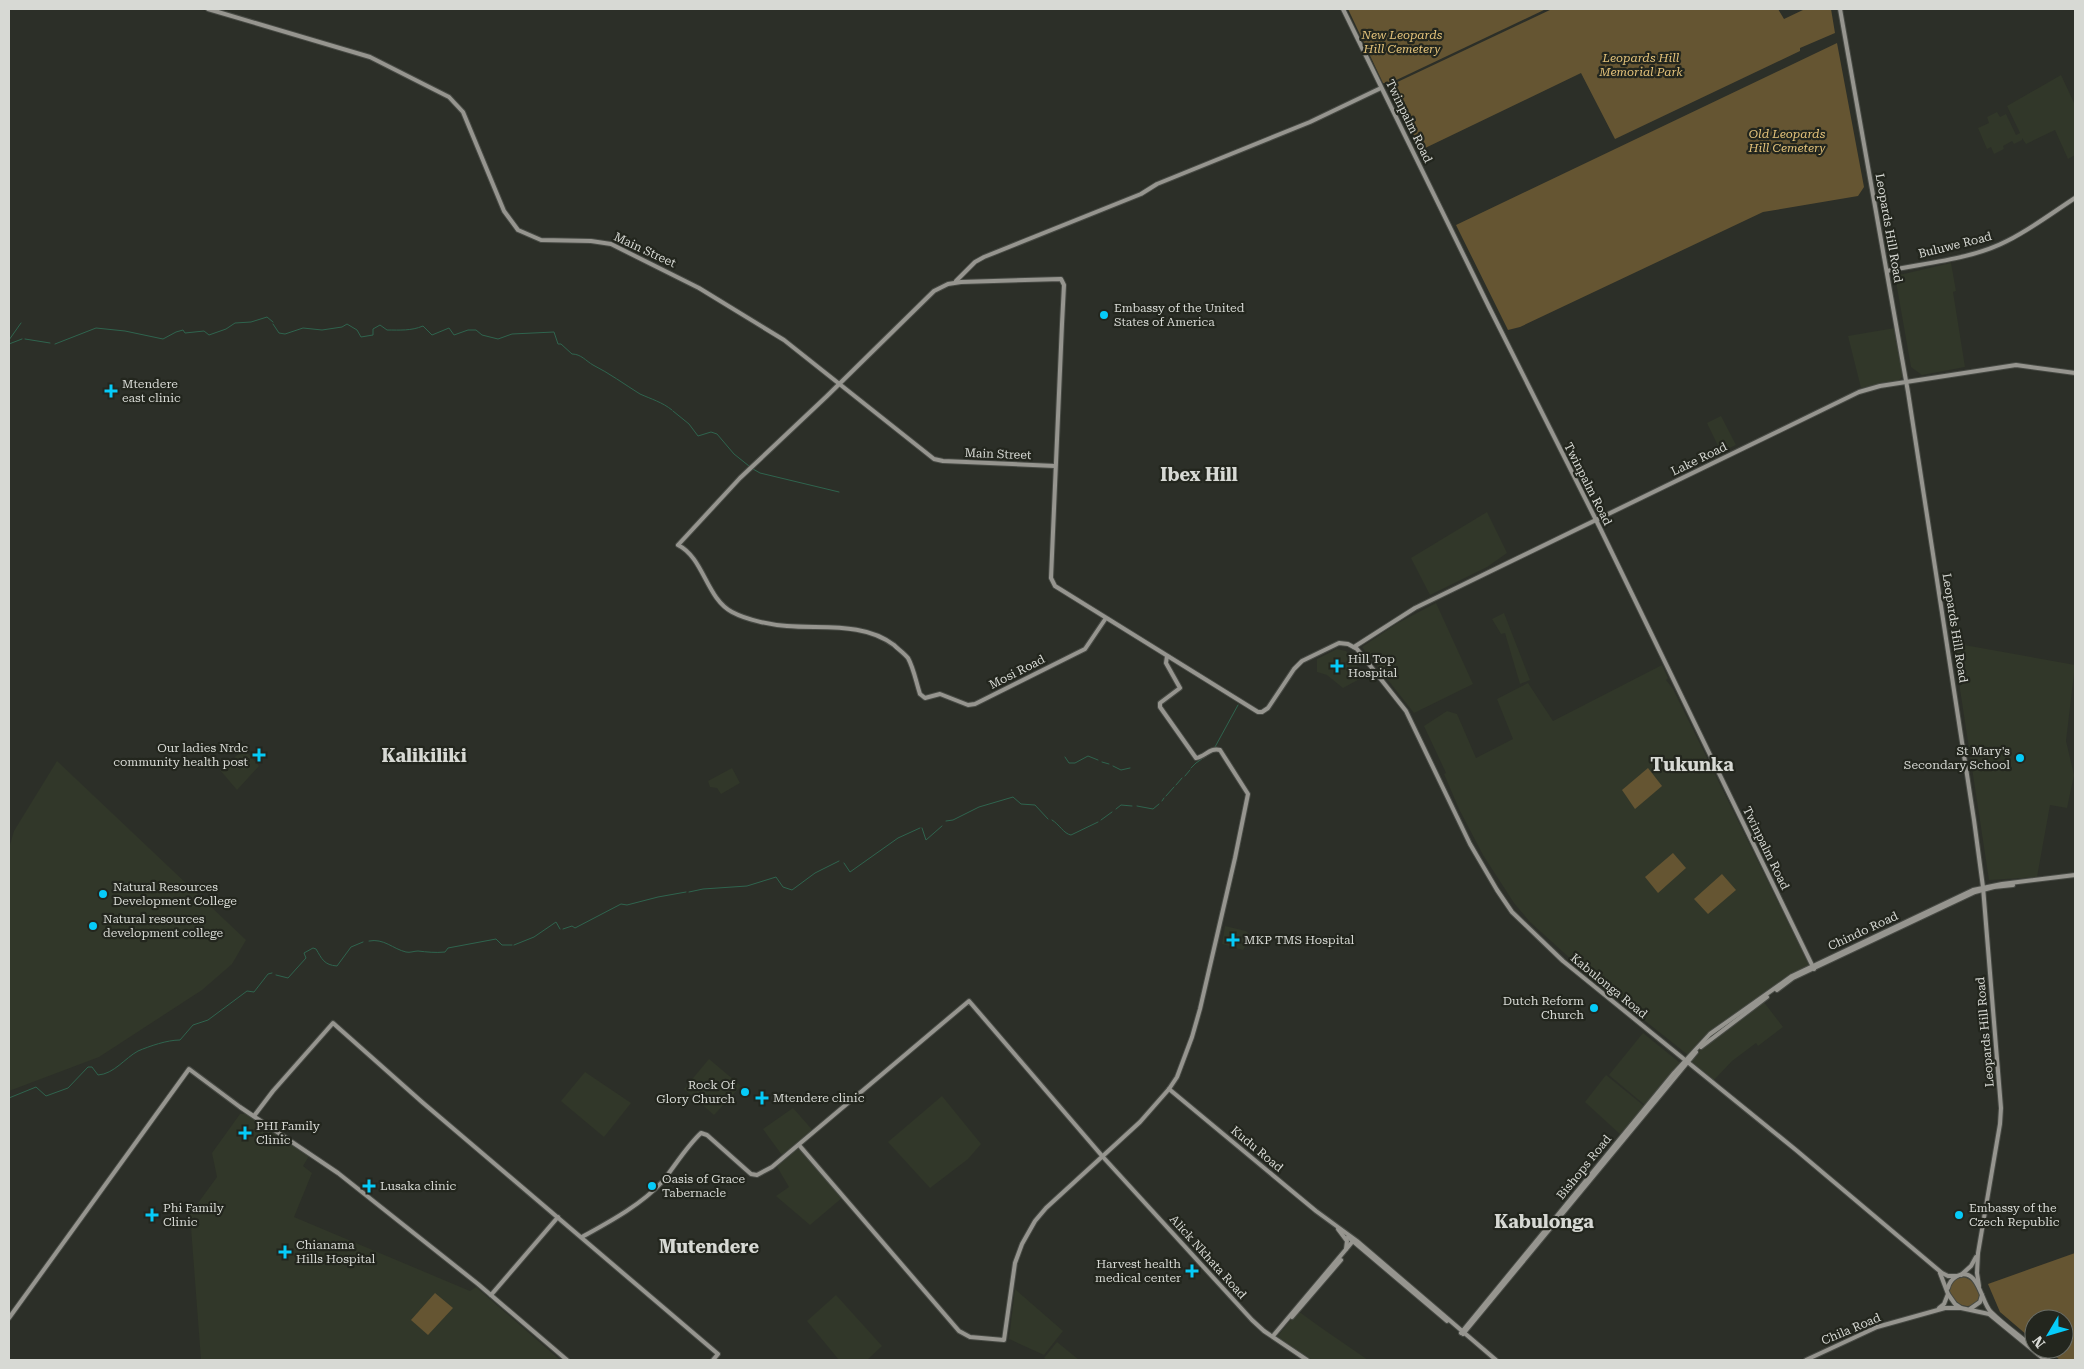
<svg xmlns="http://www.w3.org/2000/svg" width="2084" height="1369" viewBox="0 0 2084 1369" font-family="'Roboto Serif',serif">
  <style>
    .built { fill: #313729 }
    .green { fill: #655532 }
    .lines { fill: none; stroke-linecap: round; stroke-linejoin: round }
    .stream { stroke: #2f644e; stroke-width: 1 }
    .secondary-casing { stroke: #474a44; stroke-width: 6 }
    .secondary { stroke: #96958f; stroke-width: 4 }
    .poi-dot { fill: #06cbf9; stroke: #23261e; stroke-width: 2 }
    .labels { text-anchor: middle; stroke-width: 4.5; stroke-linejoin: round; paint-order: stroke }
    .park-label { font-size: 12px; font-style: italic; fill: #e3c27a; stroke: #23261e }
    .street-label { font-size: 12px; fill: #d7d9d4; stroke: #23261e }
    .poi-label { font-size: 12px; fill: #d7d9d4; stroke: #23261e; text-anchor: start }
    .district-label { font-size: 18px; font-weight: bold; fill: #d7d9d4; stroke: #23261e }
  </style>
  <rect width="100%" height="100%" fill="#2c2f28"/>
  <g class="built">
    <path d="M 2061,75 L 2075,105 L 2075,155 L 2068,159 L 2055,130 L 2026,144 L 2022,138 L 2022,140 L 2014,144 L 2012,141 L 2003,146 L 2004,149 L 1994,154 L 1991,147 L 1987,149 L 1978,128 L 1989,123 L 1987,117 L 1997,112 L 2000,117 L 2006,114 L 2016,135 L 2020,133 L 2007,106 Z"/>
    <path d="M 1951,263 L 1956,291 L 1953,292 L 1965,367 L 1922,375 L 1911,367 L 1895,276 Z"/>
    <path d="M 1895,328 L 1904,375 L 1898,381 L 1861,388 L 1848,336 Z"/>
    <path d="M 1721,416 L 1736,445 L 1721,452 L 1707,423 Z"/>
    <path d="M 1487,512 L 1507,553 L 1487,567 L 1430,595 L 1411,558 Z"/>
    <path d="M 1436,603 L 1473,684 L 1414,713 L 1362,647 L 1398,623 Z"/>
    <path d="M 1504,613 L 1530,680 L 1520,684 L 1505,633 L 1501,634 L 1492,619 Z"/>
    <path d="M 1953,643 L 2075,665 L 2066,741 L 2074,775 L 2067,808 L 2050,805 L 2037,877 L 1989,880 Z"/>
    <path d="M 1337,649 L 1346,651 L 1365,676 L 1343,688 L 1327,675 L 1317,672 L 1317,659 Z"/>
    <path d="M 1662,665 L 1668,678 L 1666,680 L 1673,689 L 1809,965 L 1808,968 L 1784,978 L 1701,1039 L 1688,1055 L 1595,981 L 1530,922 L 1514,903 L 1483,855 L 1459,809 L 1444,774 L 1446,773 L 1424,726 L 1447,711 L 1457,714 L 1476,758 L 1513,739 L 1497,699 L 1528,683 L 1553,721 Z"/>
    <path d="M 244,749 L 259,766 L 237,790 L 220,770 Z"/>
    <path d="M 57,761 L 246,940 L 232,964 L 202,990 L 99,1057 L 9,1091 L 9,848 L 14,831 Z"/>
    <path d="M 732,768 L 740,783 L 721,794 L 717,788 L 710,787 L 708,781 Z"/>
    <path d="M 1225,926 L 1246,931 L 1250,935 L 1243,943 L 1247,944 L 1243,950 L 1222,944 Z"/>
    <path d="M 1763,1001 L 1783,1027 L 1758,1046 L 1756,1043 L 1732,1061 L 1713,1081 L 1689,1062 L 1702,1045 Z"/>
    <path d="M 1643,1033 L 1680,1063 L 1646,1106 L 1609,1075 Z"/>
    <path d="M 709,1059 L 741,1086 L 714,1115 L 684,1089 Z"/>
    <path d="M 585,1072 L 631,1103 L 604,1137 L 561,1101 Z"/>
    <path d="M 1606,1075 L 1644,1106 L 1621,1135 L 1585,1102 Z"/>
    <path d="M 942,1096 L 981,1144 L 968,1159 L 930,1188 L 888,1142 Z"/>
    <path d="M 793,1108 L 815,1133 L 800,1146 L 843,1197 L 810,1225 L 776,1196 L 789,1187 L 776,1165 L 784,1158 L 763,1129 Z"/>
    <path d="M 240,1114 L 249,1114 L 309,1156 L 303,1166 L 312,1173 L 294,1217 L 470,1291 L 476,1287 L 560,1360 L 201,1360 L 190,1214 L 217,1177 L 212,1153 Z"/>
    <path d="M 1015,1289 L 1063,1331 L 1044,1355 L 1009,1339 Z"/>
    <path d="M 836,1295 L 882,1346 L 867,1360 L 839,1360 L 807,1321 Z"/>
    <path d="M 1298,1311 L 1320,1327 L 1368,1360 L 1310,1360 L 1277,1337 Z"/>
    <path d="M 1057,1342 L 1079,1360 L 1047,1360 L 1044,1358 Z"/>
  </g>
  <g class="green">
    <path d="M 1348,9 L 1546,9 L 1388,84 L 1383,83 Z"/>
    <path d="M 1552,9 L 1778,9 L 1784,19 L 1805,9 L 1831,9 L 1835,33 L 1800,48 L 1800,51 L 1615,139 L 1581,73 L 1421,150 L 1389,86 Z"/>
    <path d="M 1837,43 L 1864,187 L 1858,196 L 1763,212 L 1520,327 L 1508,330 L 1456,225 Z"/>
    <path d="M 1648,768 L 1662,786 L 1635,809 L 1622,790 Z"/>
    <path d="M 1673,853 L 1686,868 L 1658,893 L 1645,877 Z"/>
    <path d="M 1722,874 L 1736,890 L 1708,914 L 1694,899 Z"/>
    <path d="M 2075,1253 L 2075,1360 L 2060,1360 L 2048,1350 L 2046,1351 L 2044,1349 L 2064,1349 L 2064,1319 L 2034,1319 L 2034,1341 L 2000,1312 L 1988,1284 Z"/>
    <path d="M 1964,1277 C 1974,1280 1980,1289 1980,1300 C 1968,1311 1958,1306 1949,1293 L 1951,1283 L 1956,1278 Z"/>
    <path d="M 435,1293 L 453,1308 L 428,1335 L 411,1320 Z"/>
  </g>
  <g class="lines">
    <g class="stream">
      <path d="M 273,324 L 279,333 L 285,334 L 303,328 L 322,330 L 342,327 L 347,324 L 357,330 L 361,337 L 373,335 L 373,329 L 380,325 L 387,330 C 400,330 411,331 423,326 L 432,335 L 449,328 L 454,335 L 468,330 L 476,330 L 482,335 L 498,339 L 512,334 L 554,332 L 558,344 L 561,344 L 572,354 C 581,354 586,361 593,365 C 609,373 624,384 640,394 C 651,399 662,402 672,410"/>
      <path d="M 25,339 L 50,343"/>
      <path d="M 9,340 L 21,323"/>
      <path d="M 9,344 L 22,339"/>
      <path d="M 55,344 L 96,328 L 125,331 L 163,339 L 176,332 L 183,330 L 185,333 L 204,331 L 209,335 L 226,329 L 235,323 L 251,322 L 267,317 L 273,322"/>
      <path d="M 673,411 L 689,424 L 698,436 L 711,432 L 717,434 L 734,454 L 749,466"/>
      <path d="M 753,469 L 760,473 L 839,492"/>
      <path d="M 1215,747 L 1238,705"/>
      <path d="M 1065,757 L 1069,763 L 1075,763 L 1088,756 L 1098,760"/>
      <path d="M 1102,762 L 1109,764"/>
      <path d="M 1113,766 L 1121,770 L 1130,768"/>
      <path d="M 1191,768 L 1196,763 L 1212,752"/>
      <path d="M 1185,776 L 1190,770"/>
      <path d="M 1176,785 L 1182,778"/>
      <path d="M 1166,796 L 1174,787"/>
      <path d="M 1162,801 L 1164,798"/>
      <path d="M 1137,806 L 1153,809 L 1159,804"/>
      <path d="M 1116,809 L 1121,805 L 1132,806"/>
      <path d="M 1052,820 C 1059,824 1064,834 1071,835 L 1098,822"/>
      <path d="M 1101,820 L 1112,812"/>
      <path d="M 946,821 L 953,820 L 979,807 L 1013,797 L 1021,804 L 1035,805 L 1048,819"/>
      <path d="M 922,828 L 926,840 L 942,826"/>
      <path d="M 844,863 L 850,872 L 898,838 L 920,828"/>
      <path d="M 689,892 L 703,889 L 747,886 L 776,877 L 783,887 L 792,890 L 815,873 L 839,861"/>
      <path d="M 563,929 L 572,926 L 575,928 L 621,904 L 627,905 L 658,897 L 686,892"/>
      <path d="M 369,941 C 384,938 393,949 406,952 C 410,953 414,951 418,951 C 427,952 435,953 445,952 L 448,948 L 496,939 L 502,945 L 512,945"/>
      <path d="M 514,945 L 534,937 L 556,922 L 560,929"/>
      <path d="M 276,975 L 288,978 L 306,958 L 304,953 L 313,948 L 316,949 C 322,959 324,965 337,966 L 351,947 L 363,942"/>
      <path d="M 9,1098 L 36,1087 L 46,1096 L 68,1088 L 88,1067 L 92,1067 L 98,1075 C 114,1074 125,1058 138,1051 C 150,1046 167,1040 180,1040 L 193,1025 L 208,1020 L 247,991 L 254,992 L 268,974 L 272,973"/>
    </g>
    <g class="secondary-casing">
      <g id="secondary">
        <path d="M 208,9 L 370,57 L 449,97 L 463,112 L 504,211 L 518,230 L 541,240 L 591,241 L 611,244 L 699,288 L 784,340 L 934,459 L 943,461 L 1055,466"/>
        <path d="M 1343,9 L 1489,307 L 1600,528 L 1814,969"/>
        <path d="M 1840,9 L 1908,392 L 1974,820 L 1983,887 L 2001,1108 L 2000,1124 L 1978,1253 L 1977,1273 L 1979,1286"/>
        <path d="M 1887,271 C 1925,263 1973,259 2007,241 C 2031,229 2052,213 2075,198"/>
        <path d="M 956,281 L 975,262 L 984,257 L 1141,194 L 1157,184 L 1310,122 L 1381,88"/>
        <path d="M 1106,618 L 1085,649 L 975,704 L 968,705 L 940,694 L 925,698 L 920,694 C 916,682 914,669 908,658 C 904,653 898,649 894,645 C 864,622 823,629 787,626 C 771,625 747,620 732,612 C 706,598 704,558 678,545 L 740,478 L 827,396 L 934,291 L 948,284 L 961,282 L 1061,279 L 1064,285 L 1062,324 L 1051,578 L 1055,586 L 1258,712 L 1262,712 L 1268,708 L 1294,669 L 1302,661 L 1339,643 L 1348,644 L 1357,649 L 1406,711 L 1470,844 L 1497,890 L 1512,912 L 1563,961 L 1796,1150 L 1942,1273 L 1948,1276 L 1957,1276"/>
        <path d="M 1354,647 L 1415,608 L 1859,392 L 1880,386 L 2016,365 L 2075,373"/>
        <path d="M 1777,990 L 1793,978 L 1975,892 L 1994,887 L 2013,885"/>
        <path d="M 1701,1047 L 1767,997"/>
        <path d="M 1169,1089 L 1316,1211 L 1357,1241 L 1496,1360"/>
        <path d="M 254,1116 L 273,1091 L 333,1023 L 422,1102 L 718,1354 L 713,1360"/>
        <path d="M 799,1145 L 959,1331 L 970,1337 L 1004,1340 L 1015,1263 L 1022,1244 L 1035,1221 L 1046,1208 L 1140,1122 L 1169,1089 L 1177,1077 L 1192,1037 L 1200,1009 L 1235,858 L 1248,794 L 1220,750 C 1210,747 1205,757 1196,758 L 1160,707 L 1160,703 L 1180,688 L 1166,663 L 1167,656"/>
        <path d="M 1338,1229 L 1347,1241 L 1346,1249"/>
        <path d="M 582,1237 C 609,1222 641,1205 662,1182 C 675,1166 686,1147 701,1133 L 707,1135 L 751,1174 L 757,1175 L 772,1167 L 969,1001 L 1103,1157 L 1252,1320 L 1264,1331 L 1307,1360"/>
        <path d="M 1348,1237 L 1447,1321"/>
        <path d="M 1940,1273 L 1948,1294 L 1955,1304 L 1961,1308 L 1989,1314 L 2045,1360"/>
        <path d="M 1961,1275 L 1971,1266 L 1976,1257"/>
        <path d="M 1948,1288 C 1949,1282 1952,1279 1957,1276 C 1979,1266 1981,1303 1991,1312 C 2004,1325 2020,1336 2034,1348"/>
        <path d="M 491,1295 L 558,1217"/>
        <path d="M 1939,1308 L 1944,1304 L 1948,1294"/>
        <path d="M 1970,1309 L 1980,1302 L 1982,1295"/>
        <path d="M 1292,1317 L 1341,1260"/>
        <path d="M 9,1318 L 189,1069 L 240,1107 L 338,1173 L 478,1284 L 567,1360"/>
        <path d="M 1461,1333 L 1674,1073 L 1710,1034 L 1792,976 L 1973,890 L 2002,884 L 2075,875"/>
        <path d="M 1463,1334 L 1696,1052"/>
        <path d="M 1273,1336 L 1353,1241"/>
        <path d="M 2035,1349 L 2049,1360"/>
        <path d="M 1806,1360 L 1877,1327 L 1945,1308 L 1961,1308"/>
      </g>
    </g>
    <use href="#secondary" class="secondary"/>
  </g>
  <g class="poi-dot">
    <circle cx="1104" cy="315" r="5"/>
    <path d="M108.5 383.5h5v5h5v5h-5v5h-5v-5h-5v-5h5z"/>
    <path d="M1334.5 658.5h5v5h5v5h-5v5h-5v-5h-5v-5h5z"/>
    <path d="M256.5 747.5h5v5h5v5h-5v5h-5v-5h-5v-5h5z"/>
    <circle cx="2020" cy="758" r="5"/>
    <circle cx="103" cy="894" r="5"/>
    <circle cx="93" cy="926" r="5"/>
    <path d="M1230.5 932.5h5v5h5v5h-5v5h-5v-5h-5v-5h5z"/>
    <circle cx="1594" cy="1008" r="5"/>
    <circle cx="745" cy="1092" r="5"/>
    <path d="M759.5 1090.5h5v5h5v5h-5v5h-5v-5h-5v-5h5z"/>
    <path d="M242.5 1125.5h5v5h5v5h-5v5h-5v-5h-5v-5h5z"/>
    <path d="M366.5 1178.5h5v5h5v5h-5v5h-5v-5h-5v-5h5z"/>
    <circle cx="652" cy="1186" r="5"/>
    <path d="M149.5 1207.5h5v5h5v5h-5v5h-5v-5h-5v-5h5z"/>
    <circle cx="1959" cy="1215" r="5"/>
    <path d="M282.5 1244.5h5v5h5v5h-5v5h-5v-5h-5v-5h5z"/>
    <path d="M1189.5 1263.5h5v5h5v5h-5v5h-5v-5h-5v-5h5z"/>
  </g>
  <g class="labels">
    <g class="park-label">
      <text x="1402" y="39">New Leopards<tspan x="1402" dy="14">Hill Cemetery</tspan></text>
      <text x="1641" y="62">Leopards Hill<tspan x="1641" dy="14">Memorial Park</tspan></text>
      <text x="1787" y="138">Old Leopards<tspan x="1787" dy="14">Hill Cemetery</tspan></text>
    </g>
    <g class="street-label">
      <text transform="translate(1409 121) rotate(64)" y="4">Twinpalm Road</text>
      <text transform="translate(1889 228) rotate(80)" y="4">Leopards Hill Road</text>
      <text transform="translate(1955 245) rotate(-14)" y="4">Buluwe Road</text>
      <text transform="translate(645 250) rotate(25)" y="4">Main Street</text>
      <text transform="translate(998 454) rotate(2)" y="4">Main Street</text>
      <text transform="translate(1699 459) rotate(-26)" y="4">Lake Road</text>
      <text transform="translate(1588 484) rotate(63)" y="4">Twinpalm Road</text>
      <text transform="translate(1955 628) rotate(81)" y="4">Leopards Hill Road</text>
      <text transform="translate(1017 672) rotate(-27)" y="4">Mosi Road</text>
      <text transform="translate(1766 848) rotate(64)" y="4">Twinpalm Road</text>
      <text transform="translate(1863 931) rotate(-25)" y="4">Chindo Road</text>
      <text transform="translate(1609 986) rotate(39)" y="4">Kabulonga Road</text>
      <text transform="translate(1985 1032) rotate(-95)" y="4">Leopards Hill Road</text>
      <text transform="translate(1257 1149) rotate(40)" y="4">Kudu Road</text>
      <text transform="translate(1584 1167) rotate(-51)" y="4">Bishops Road</text>
      <text transform="translate(1208 1257) rotate(48)" y="4">Alick Nkhata Road</text>
      <text transform="translate(1851 1329) rotate(-23)" y="4">Chila Road</text>
    </g>
    <g class="poi-label">
      <text x="1114" y="312">Embassy of the United<tspan x="1114" dy="14">States of America</tspan></text>
      <text x="122" y="388">Mtendere<tspan x="122" dy="14">east clinic</tspan></text>
      <text x="1348" y="663">Hill Top<tspan x="1348" dy="14">Hospital</tspan></text>
      <text x="248" y="752" text-anchor="end">Our ladies Nrdc<tspan x="248" dy="14">community health post</tspan></text>
      <text x="2010" y="755" text-anchor="end">St Mary's<tspan x="2010" dy="14">Secondary School</tspan></text>
      <text x="113" y="891">Natural Resources<tspan x="113" dy="14">Development College</tspan></text>
      <text x="103" y="923">Natural resources<tspan x="103" dy="14">development college</tspan></text>
      <text x="1244" y="944">MKP TMS Hospital</text>
      <text x="1584" y="1005" text-anchor="end">Dutch Reform<tspan x="1584" dy="14">Church</tspan></text>
      <text x="735" y="1089" text-anchor="end">Rock Of<tspan x="735" dy="14">Glory Church</tspan></text>
      <text x="773" y="1102">Mtendere clinic</text>
      <text x="256" y="1130">PHI Family<tspan x="256" dy="14">Clinic</tspan></text>
      <text x="662" y="1183">Oasis of Grace<tspan x="662" dy="14">Tabernacle</tspan></text>
      <text x="380" y="1190">Lusaka clinic</text>
      <text x="163" y="1212">Phi Family<tspan x="163" dy="14">Clinic</tspan></text>
      <text x="1969" y="1212">Embassy of the<tspan x="1969" dy="14">Czech Republic</tspan></text>
      <text x="296" y="1249">Chianama<tspan x="296" dy="14">Hills Hospital</tspan></text>
      <text x="1181" y="1268" text-anchor="end">Harvest health<tspan x="1181" dy="14">medical center</tspan></text>
    </g>
    <g class="district-label">
      <text x="1199" y="481">Ibex Hill</text>
      <text x="424" y="762">Kalikiliki</text>
      <text x="1692" y="771">Tukunka</text>
      <text x="1544" y="1228">Kabulonga</text>
      <text x="709" y="1253">Mutendere</text>
    </g>
  </g>
  <rect width="2084" height="1369" fill="none" stroke="#d7d9d4" stroke-width="20"/>
  <g transform="translate(2049 1334) rotate(232)"><circle r="24" fill="#23261e" stroke="#6b6e67"/>
  <path d="M0-4L9 19L0 12L-9 19Z" fill="#06cbf9"/>
  <text y="-8" font-size="14" font-weight="bold" text-anchor="middle" fill="#d7d9d4">N</text>
  </g>
</svg>
